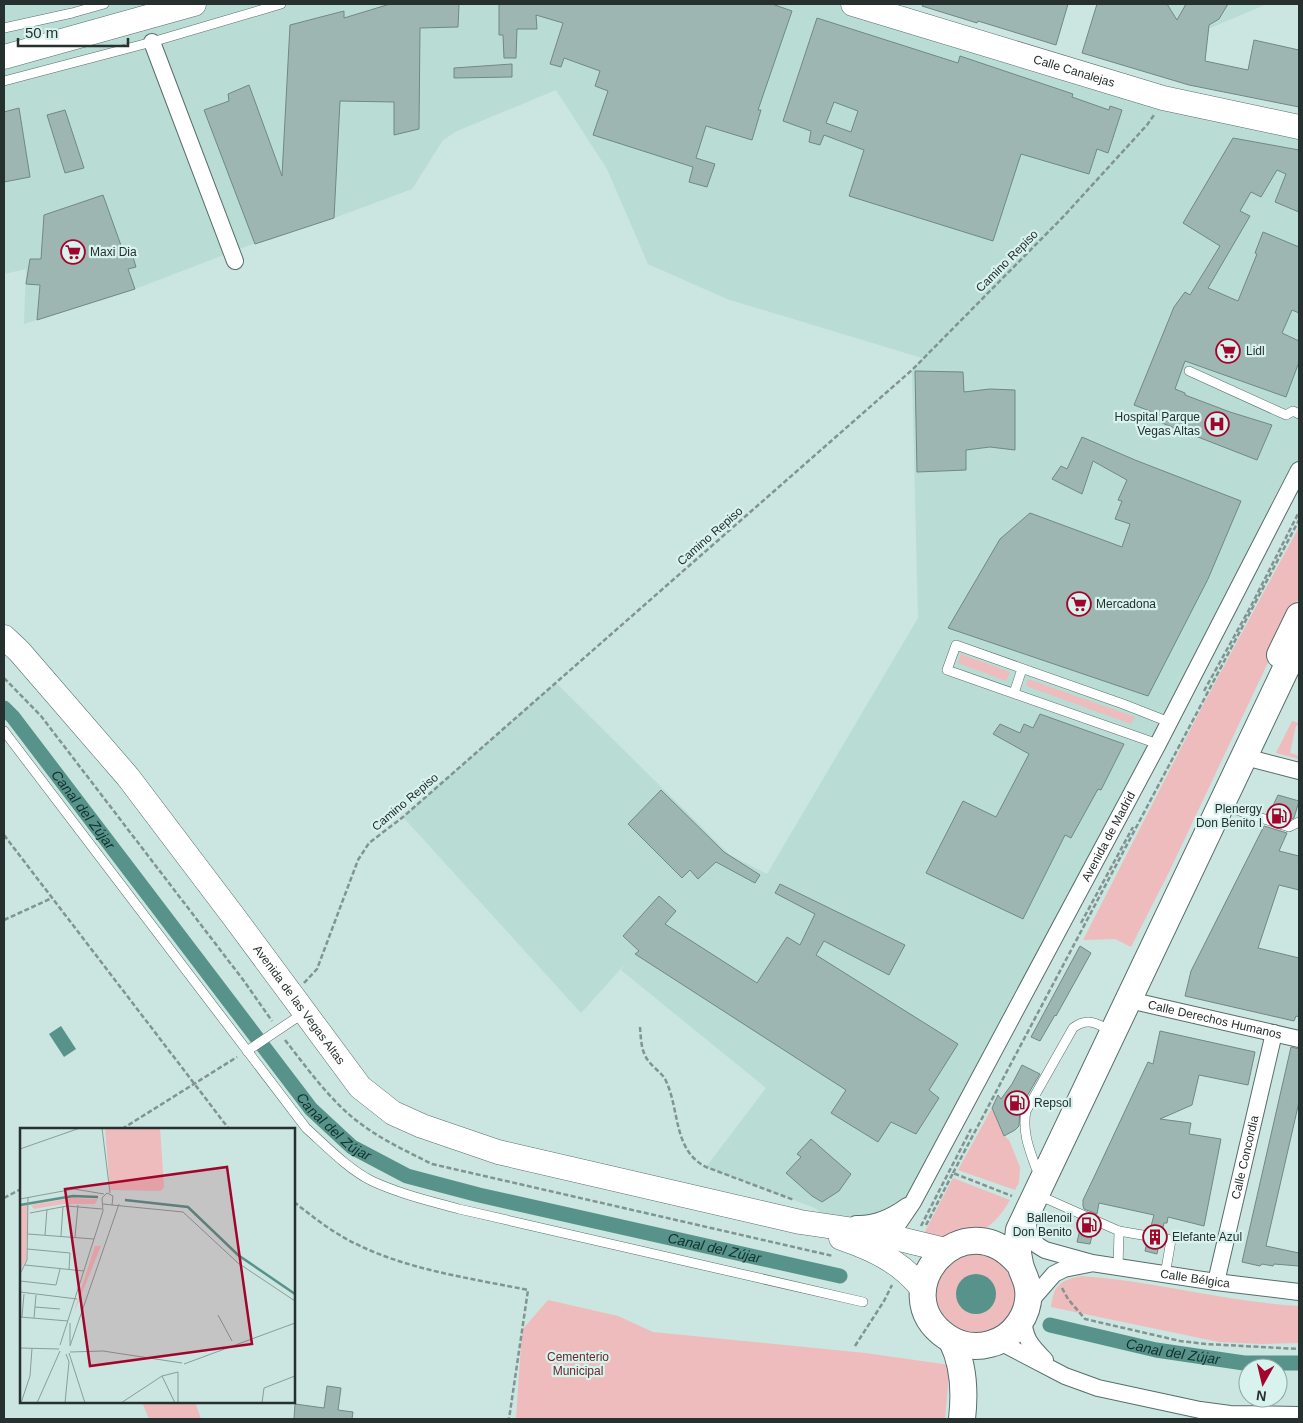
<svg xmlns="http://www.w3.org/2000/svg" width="1303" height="1423" viewBox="0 0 1303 1423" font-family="Helvetica,sans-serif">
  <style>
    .built { fill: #b9dcd5 }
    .green { fill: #eebcbc }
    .water { fill: #57938a }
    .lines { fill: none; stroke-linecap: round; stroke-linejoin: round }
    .canal { stroke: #57938a; stroke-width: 15 }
    .building { fill: #9eb6b2; stroke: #718884; fill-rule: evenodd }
    .lane-casing { stroke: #576e6a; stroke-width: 10 }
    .street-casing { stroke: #576e6a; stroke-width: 18 }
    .secondary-casing { stroke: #576e6a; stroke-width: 25 }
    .primary-casing { stroke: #576e6a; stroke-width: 28 }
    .path { stroke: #819490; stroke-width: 2.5; stroke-dasharray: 5 2.5; stroke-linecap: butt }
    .lane { stroke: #fff; stroke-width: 9 }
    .street { stroke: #fff; stroke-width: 16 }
    .secondary { stroke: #fff; stroke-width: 24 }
    .primary { stroke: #fff; stroke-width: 26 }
    .labels { text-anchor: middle; stroke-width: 4.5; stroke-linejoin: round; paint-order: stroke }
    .street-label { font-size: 12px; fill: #26302e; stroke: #d8f2ed }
    .poi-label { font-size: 12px; fill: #26302e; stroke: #d8f2ed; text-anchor: start }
    .park-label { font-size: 12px; fill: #6a282d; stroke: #d8f2ed }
    .water-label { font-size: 14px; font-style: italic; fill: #11302c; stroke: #d8f2ed }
    .inset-river { fill: none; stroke: #57938a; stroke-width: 2.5 }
    .inset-road { fill: none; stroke: #899d99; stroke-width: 1 }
    .view { fill: #a3042b; fill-opacity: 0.15; stroke: #a3042b; stroke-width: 2.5 }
    .inset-edge { fill: none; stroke: #26302e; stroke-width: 2.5 }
  </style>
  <rect width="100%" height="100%" fill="#cbe5e0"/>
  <g class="built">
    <path d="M 4,4 L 853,4 L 1299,127 L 1299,470 L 924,1181 L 895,1215 L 836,1223 L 815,1208 L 706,1167 L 766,1088 L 621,970 L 628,961 L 581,1013 L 403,817 L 556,683 L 730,855 L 767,874 L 918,618 L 912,370 L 922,358 L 727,299 L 648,264 L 607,169 L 556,90 L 457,131 L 443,140 L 412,189 L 334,218 L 279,235 L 271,240 L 263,240 L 135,289 L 24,324 L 26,269 L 4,274 Z"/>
    <path d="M 1167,4 L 1267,4 L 1189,37 Z"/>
  </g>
  <g class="green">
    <path d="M 1299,527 L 1299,597 L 1169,872 L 1131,947 L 1115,939 L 1083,940 L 1202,707 Z"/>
    <path d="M 961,654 L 1010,672 L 1006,681 L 958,663 Z"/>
    <path d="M 1028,679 L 1135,717 L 1131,724 L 1026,686 Z"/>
    <path d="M 1292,721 L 1299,723 L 1299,726 L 1296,725 L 1290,753 L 1297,755 L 1299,759 L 1276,753 Z"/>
    <path d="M 992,1108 L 1004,1136 L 1009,1140 L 1020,1167 L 1019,1182 L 1015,1190 L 958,1170 Z"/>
    <path d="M 953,1178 L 1010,1200 C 986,1241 965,1237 921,1239 Z"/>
    <path d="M 978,1251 L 1004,1262 L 1017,1285 L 1013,1313 L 993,1331 L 966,1334 L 943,1319 L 934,1294 L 936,1281 L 952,1259 Z"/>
    <path d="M 1082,1276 C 1155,1281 1226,1302 1299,1306 L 1299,1343 L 1263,1344 L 1219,1342 L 1051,1307 C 1054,1285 1060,1280 1082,1276 Z"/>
    <path d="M 548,1300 L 618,1316 L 653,1332 L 865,1353 L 950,1365 L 945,1419 L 516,1419 L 522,1330 Z"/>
    <path d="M 142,1402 L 195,1402 L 201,1419 L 149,1419 Z"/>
  </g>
  <g class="water">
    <path d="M 61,1026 L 76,1049 L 64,1057 L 49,1034 Z"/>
    <circle cx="976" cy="1294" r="20"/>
  </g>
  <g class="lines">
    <g class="canal">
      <path id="s1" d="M 4,708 L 13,717 L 311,1109 L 352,1147 L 407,1176 L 479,1195 L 840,1276"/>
      <path id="s2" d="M 1050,1325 L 1156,1350 L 1244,1363 L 1299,1363"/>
    </g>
  </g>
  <g class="building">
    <path d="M 390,4 L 459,4 L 458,27 L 420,28 L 419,129 L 394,135 L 394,102 L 340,101 L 334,218 L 255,244 L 204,110 L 229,101 L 228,94 L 249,85 L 282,176 L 290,25 L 344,11 L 344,18 Z"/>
    <path d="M 499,4 L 772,4 L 792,11 L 758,110 L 761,110 L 752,140 L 706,126 L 696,158 L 715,164 L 707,187 L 689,182 L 693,167 L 593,135 L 608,91 L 595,86 L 600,71 L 564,58 L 561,67 L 550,64 L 563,23 L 536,15 L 537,29 L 517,29 L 516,58 L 504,58 L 503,35 L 499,35 Z"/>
    <path d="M 923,4 L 1068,4 L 1056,45 L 978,21 L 977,23 L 922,6 Z"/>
    <path d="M 1097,4 L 1167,4 L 1177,20 L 1186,4 L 1228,4 L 1219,19 L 1209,25 L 1205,61 L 1248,70 L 1254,40 L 1299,50 L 1299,107 L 1189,85 L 1082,53 Z"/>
    <path d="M 817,18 L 958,63 L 960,56 L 1073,94 L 1072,97 L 1109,110 L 1110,106 L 1122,110 L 1108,153 L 1097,149 L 1089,174 L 1021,154 L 993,241 L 849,196 L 864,150 L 824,135 L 820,145 L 809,142 L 811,131 L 783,121 ZM 834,102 L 858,111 L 851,132 L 826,123 Z"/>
    <path d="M 512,64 L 512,77 L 454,78 L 454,68 Z"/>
    <path d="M 19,108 L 30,177 L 4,182 L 4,112 Z"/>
    <path d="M 65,110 L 84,168 L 65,173 L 47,115 Z"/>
    <path d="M 1233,138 L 1299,150 L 1299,212 L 1275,202 L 1286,174 L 1277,170 L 1261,197 L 1251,192 L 1240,211 L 1250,216 L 1208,288 L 1238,301 L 1257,254 L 1255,253 L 1263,232 L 1299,247 L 1299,313 L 1292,310 L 1282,333 L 1299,341 L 1299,362 L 1286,397 L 1185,361 L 1175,389 L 1185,393 L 1185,395 L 1230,412 L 1272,425 L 1257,460 L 1162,423 L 1165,417 L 1134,405 L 1174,307 L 1185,292 L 1190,295 L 1220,246 L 1183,223 Z"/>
    <path d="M 103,195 L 123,251 L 130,247 L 136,267 L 128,269 L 135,289 L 37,320 L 40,285 L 26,284 L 30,259 L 41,259 L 44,215 Z"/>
    <path d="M 915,371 L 963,372 L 964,392 L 990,389 L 1015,390 L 1015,450 L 990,447 L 966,450 L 966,470 L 917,472 Z"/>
    <path d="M 1082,437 L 1135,460 L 1241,501 L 1208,579 L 1148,696 L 948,628 L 1000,539 L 1030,513 L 1122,547 L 1130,524 L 1115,519 L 1122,501 L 1118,500 L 1127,480 L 1093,461 L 1082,494 L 1052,479 L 1061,466 L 1067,469 Z"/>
    <path d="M 1040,714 L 1124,744 L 1101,790 L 1098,789 L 1071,838 L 1065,835 L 1023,919 L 926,873 L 963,801 L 996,817 L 1029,754 L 993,734 L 1000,724 L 1020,733 L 1024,724 L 1033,728 Z"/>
    <path d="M 661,790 L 724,852 L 760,875 L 755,883 L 716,862 L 698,879 L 690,870 L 682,878 L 628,824 Z"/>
    <path d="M 1278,795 L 1299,801 L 1294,818 L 1288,820 L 1269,814 Z"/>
    <path d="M 1264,826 L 1287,833 L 1279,851 L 1299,856 L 1299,890 L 1279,885 L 1258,948 L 1299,958 L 1299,1017 L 1296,1016 L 1294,1021 L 1185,996 L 1191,971 Z"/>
    <path d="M 780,884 L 905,945 L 889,975 L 824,941 L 816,955 L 958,1044 L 929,1090 L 939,1098 L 916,1134 L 891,1122 L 878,1142 L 831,1113 L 846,1090 L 635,954 L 639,951 L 623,936 L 659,896 L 676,911 L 665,924 L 757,983 L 787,937 L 800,945 L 815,914 L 775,893 Z"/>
    <path d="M 1080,946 L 1091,953 L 1056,1016 L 1055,1015 L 1040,1041 L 1031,1037 Z"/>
    <path d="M 1160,1031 L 1255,1052 L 1248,1085 L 1199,1075 L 1192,1105 L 1160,1119 L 1191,1123 L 1189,1134 L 1221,1139 L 1204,1226 L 1168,1217 L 1167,1223 L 1164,1223 L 1162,1232 L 1150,1230 L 1154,1215 L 1099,1203 L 1097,1214 L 1084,1209 L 1083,1206 L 1083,1200 L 1095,1175 L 1148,1062 L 1153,1064 Z"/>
    <path d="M 1291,1047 L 1299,1049 L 1299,1102 L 1266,1246 L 1299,1253 L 1299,1266 L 1274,1264 L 1273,1266 L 1262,1264 L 1260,1266 L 1242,1262 Z"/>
    <path d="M 1022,1065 L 1040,1074 L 1020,1108 L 1019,1126 L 1015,1130 L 1004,1136 L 992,1108 L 998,1095 L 1001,1099 L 1012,1084 Z"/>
    <path d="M 811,1139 L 851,1174 L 839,1191 L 822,1202 L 812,1196 L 786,1173 L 801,1157 L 797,1154 Z"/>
    <path d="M 1082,1221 L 1094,1227 L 1090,1244 L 1077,1242 Z"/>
    <path d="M 1147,1242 L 1159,1244 L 1157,1254 L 1145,1251 Z"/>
    <path d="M 327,1386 L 341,1388 L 338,1410 L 353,1412 L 352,1419 L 294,1419 L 295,1404 L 324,1408 Z"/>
  </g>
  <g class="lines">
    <g class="lane-casing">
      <g id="lane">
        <path d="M 4,28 L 72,13 L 104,4"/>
        <path d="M 4,81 L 152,42 L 281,4"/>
        <path d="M 1189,371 L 1286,415 L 1293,411 L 1299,414"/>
        <path d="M 1014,693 L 1022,669"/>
        <path d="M 4,731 L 306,1128 C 325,1145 349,1170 372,1181 C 400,1194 430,1201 459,1209 L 863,1302"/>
        <path d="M 1158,744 L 947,670 L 956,645 L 1123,704 L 1169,722"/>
        <path d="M 1224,806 L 1289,827 L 1299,822"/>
        <path d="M 247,1051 L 305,1012"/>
        <path d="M 1036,1168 C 1029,1149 1022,1131 1026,1111 L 1073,1028 C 1087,1017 1097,1023 1111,1031"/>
        <path d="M 1038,1195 L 1119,1231 L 1118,1267"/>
        <path d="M 1119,1231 L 1171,1240 L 1165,1275"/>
      </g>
    </g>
    <g class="street-casing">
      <g id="street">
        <path d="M 152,42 L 235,261"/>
        <path d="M 1245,757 L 1299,771"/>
        <path id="s3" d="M 1129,1000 L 1299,1039"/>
        <path id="s4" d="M 1027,1215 L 1029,1233 L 1037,1245 L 1045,1250 L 1092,1263 L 1216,1282 L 1299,1292"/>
        <path d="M 856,1224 C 875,1225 892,1217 907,1206"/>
        <path id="s5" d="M 889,1246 L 894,1230 L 913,1202 L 1158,744 L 1299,470"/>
        <path id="s6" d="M 1216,1282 L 1274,1033"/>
        <path d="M 1027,1305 L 1054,1274 L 1064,1269 L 1089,1264"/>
        <path d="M 1023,1316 C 1024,1338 1030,1345 1045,1360"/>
        <path d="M 998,1341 L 1065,1376 L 1098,1388 L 1200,1410 L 1230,1414 L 1299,1415"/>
      </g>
    </g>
    <g class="secondary-casing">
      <g id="secondary">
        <path id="s7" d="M 853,4 L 1163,98 L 1299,127"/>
        <path d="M 4,57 L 194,4"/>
        <path id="s8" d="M 4,637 L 19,651 L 128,777 L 234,917 L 360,1087 L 393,1113 L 422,1126 L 498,1152 L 800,1222 L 875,1233 L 945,1250"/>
        <path d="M 841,1238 C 873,1249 902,1262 923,1290"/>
      </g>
    </g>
    <g class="primary-casing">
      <g id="primary">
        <path d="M 1280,655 L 1299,616"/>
        <path d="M 1020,1265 C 964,1196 881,1292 947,1337 C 960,1346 975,1348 990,1344 C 1014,1338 1031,1313 1028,1289 C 1027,1279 1022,1273 1020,1264 C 1017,1252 1017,1242 1019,1230 L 1299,641"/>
        <path d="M 952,1341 C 964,1365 965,1393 962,1419"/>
      </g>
    </g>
    <g class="path">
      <path d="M 4,678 L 41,716 L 244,981 L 272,1021"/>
      <path d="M 1204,691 L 1251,606 L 1299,512"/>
      <path d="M 4,835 L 229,1129"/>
      <path d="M 4,920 L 52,898"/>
      <path d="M 1081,923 L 1133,827"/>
      <path d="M 304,983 L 317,969 L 358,860 L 369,843 L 403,817 L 912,370 L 1063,217 L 1147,125 L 1154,115"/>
      <path d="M 640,1027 C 641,1040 641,1054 651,1064 C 656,1070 663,1074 666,1081 C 680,1111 673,1150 706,1167 L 794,1200"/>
      <path d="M 285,1040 C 307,1068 329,1099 357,1121 C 380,1139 406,1151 432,1164 L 833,1256"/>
      <path d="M 122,1129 L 237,1057"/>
      <path d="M 953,1173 L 1299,520"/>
      <path d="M 4,1198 L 21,1189"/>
      <path d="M 294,1202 C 313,1217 332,1232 354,1243 C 408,1270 469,1278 528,1290 L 509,1419"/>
      <path d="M 926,1225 L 953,1173 L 1012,1196"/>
      <path d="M 921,1226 L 971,1129"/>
      <path d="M 1062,1288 L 1068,1299 L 1085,1319 L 1180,1341 L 1206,1344 L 1299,1349"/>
      <path d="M 855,1346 L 884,1301 L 892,1285"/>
    </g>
    <use href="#lane" class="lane"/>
    <use href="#street" class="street"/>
    <use href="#secondary" class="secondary"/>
    <use href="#primary" class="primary"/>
  </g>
  <defs>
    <g id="supermarket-ring" transform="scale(1.25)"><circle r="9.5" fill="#d8f2ed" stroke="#a3042b" stroke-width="1.5"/><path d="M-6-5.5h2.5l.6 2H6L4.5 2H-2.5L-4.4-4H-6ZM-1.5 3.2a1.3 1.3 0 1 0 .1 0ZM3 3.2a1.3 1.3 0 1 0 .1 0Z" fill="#a3042b"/></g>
    <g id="hospital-ring" transform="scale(1.25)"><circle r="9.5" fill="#d8f2ed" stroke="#a3042b" stroke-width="1.5"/><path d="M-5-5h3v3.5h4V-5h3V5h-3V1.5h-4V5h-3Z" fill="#a3042b"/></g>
    <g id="fuel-ring" transform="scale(1.25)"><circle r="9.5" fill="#d8f2ed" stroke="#a3042b" stroke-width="1.5"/><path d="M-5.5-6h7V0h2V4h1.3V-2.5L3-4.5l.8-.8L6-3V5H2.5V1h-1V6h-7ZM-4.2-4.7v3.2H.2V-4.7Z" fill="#a3042b"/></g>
    <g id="building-ring" transform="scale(1.25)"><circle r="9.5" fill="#d8f2ed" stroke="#a3042b" stroke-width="1.5"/><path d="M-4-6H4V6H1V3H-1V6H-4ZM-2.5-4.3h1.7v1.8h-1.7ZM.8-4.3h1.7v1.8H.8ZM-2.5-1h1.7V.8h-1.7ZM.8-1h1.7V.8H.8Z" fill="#a3042b"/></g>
  </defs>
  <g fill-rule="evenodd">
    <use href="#supermarket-ring" x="73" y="252"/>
    <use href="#supermarket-ring" x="1228" y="351"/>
    <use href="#hospital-ring" x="1217" y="424"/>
    <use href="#supermarket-ring" x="1079" y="604"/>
    <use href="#fuel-ring" x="1279" y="816"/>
    <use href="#fuel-ring" x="1017" y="1103"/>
    <use href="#fuel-ring" x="1089" y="1225"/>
    <use href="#building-ring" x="1155" y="1237"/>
  </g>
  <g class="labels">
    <g class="street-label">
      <text dy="4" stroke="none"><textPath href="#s7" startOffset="231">Calle Canalejas</textPath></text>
      <text transform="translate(1007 261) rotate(-45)" y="4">Camino Repiso</text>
      <text transform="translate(710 536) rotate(-41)" y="4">Camino Repiso</text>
      <text transform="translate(405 802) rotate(-40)" y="4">Camino Repiso</text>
      <text dy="4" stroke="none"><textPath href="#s5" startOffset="465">Avenida de Madrid</textPath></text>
      <text dy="4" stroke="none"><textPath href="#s8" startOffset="472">Avenida de las Vegas Altas</textPath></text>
      <text dy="4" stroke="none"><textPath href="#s3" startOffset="88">Calle Derechos Humanos</textPath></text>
      <text dy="4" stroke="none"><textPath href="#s6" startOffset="128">Calle Concordia</textPath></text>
      <text dy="4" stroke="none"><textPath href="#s4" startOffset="195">Calle Bélgica</textPath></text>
    </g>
    <g class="poi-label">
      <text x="90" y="256">Maxi Dia</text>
      <text x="1246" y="355">Lidl</text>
      <text x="1200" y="421" text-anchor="end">Hospital Parque<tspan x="1200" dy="14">Vegas Altas</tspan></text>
      <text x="1096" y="608">Mercadona</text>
      <text x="1262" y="813" text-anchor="end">Plenergy<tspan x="1262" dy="14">Don Benito I</tspan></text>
      <text x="1034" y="1107">Repsol</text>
      <text x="1072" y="1222" text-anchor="end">Ballenoil<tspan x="1072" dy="14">Don Benito</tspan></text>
      <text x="1172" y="1241">Elefante Azul</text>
    </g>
    <g class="park-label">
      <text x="578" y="1361">Cementerio<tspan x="578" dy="14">Municipal</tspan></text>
    </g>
    <g class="water-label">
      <text dy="5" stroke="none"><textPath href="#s1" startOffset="129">Canal del Zújar</textPath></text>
      <text dy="5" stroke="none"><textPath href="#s1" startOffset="534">Canal del Zújar</textPath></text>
      <text dy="5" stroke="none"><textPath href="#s1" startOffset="939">Canal del Zújar</textPath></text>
      <text dy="5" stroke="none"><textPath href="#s2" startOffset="126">Canal del Zújar</textPath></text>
    </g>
  </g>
  <g transform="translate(20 1128)">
    <rect width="275" height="275" fill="#cbe5e0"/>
    <path d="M 85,0 L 140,0 L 144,59 L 141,63 L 90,62 ZM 51,70 L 78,71 L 75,76 L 43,76 L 14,81 L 11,77 ZM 8,77 L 6,132 L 0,143 L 0,79 ZM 75,118 L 81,118 L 55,182 L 55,180 Z" fill="#eebcbc"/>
    <path class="inset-river" d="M 105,72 L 168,79 L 218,127 L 275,166M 0,77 L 53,68 L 78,69"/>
    <path class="inset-road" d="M 82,0 L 90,65M 0,21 L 60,0M 0,71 L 54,61 L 84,66M 92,77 L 163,84 L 218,135 L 275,173M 10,85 L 47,78 L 82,81M 8,106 L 74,111M 25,107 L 27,81M 41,108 L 43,78M 55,109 L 58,77M 7,121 L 50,125 L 49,141M 5,137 L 64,143M 0,146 L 7,132 L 8,69M 0,153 L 36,157 L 40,141M 0,164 L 57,171M 15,179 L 40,181M 198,187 L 212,213M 0,189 L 48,193M 2,189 L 4,166M 14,190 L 16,167M 40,217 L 83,83 L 82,70 L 87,65 L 93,68 L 92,77 L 83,76M 50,217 L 50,195M 50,218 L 99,76M 0,220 L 39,221M 50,224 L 83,223 L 162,235M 49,225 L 65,275M 164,236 L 275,195M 142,248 L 155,275M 1,275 L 10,248 L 12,220M 17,275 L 40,223M 45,275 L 49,234 L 46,226M 101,275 L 142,248 L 158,244 L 158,275M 242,275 L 244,260 L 275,248"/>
    <path class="view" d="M 207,39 L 232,216 L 70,238 L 45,61 Z"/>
    <rect width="275" height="275" class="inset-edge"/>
  </g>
  <rect width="1303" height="1423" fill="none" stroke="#26302e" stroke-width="10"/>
  <g transform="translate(1263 1383) rotate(188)"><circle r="24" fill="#d8f2ed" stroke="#91a4a1"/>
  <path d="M0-4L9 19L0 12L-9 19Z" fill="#a3042b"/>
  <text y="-8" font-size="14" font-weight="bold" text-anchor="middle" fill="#26302e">N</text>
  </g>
  <path d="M18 38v8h110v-8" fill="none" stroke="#26302e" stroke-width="2.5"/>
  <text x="25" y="38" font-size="15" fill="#26302e" stroke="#d8f2ed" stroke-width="4" paint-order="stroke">50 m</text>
</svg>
